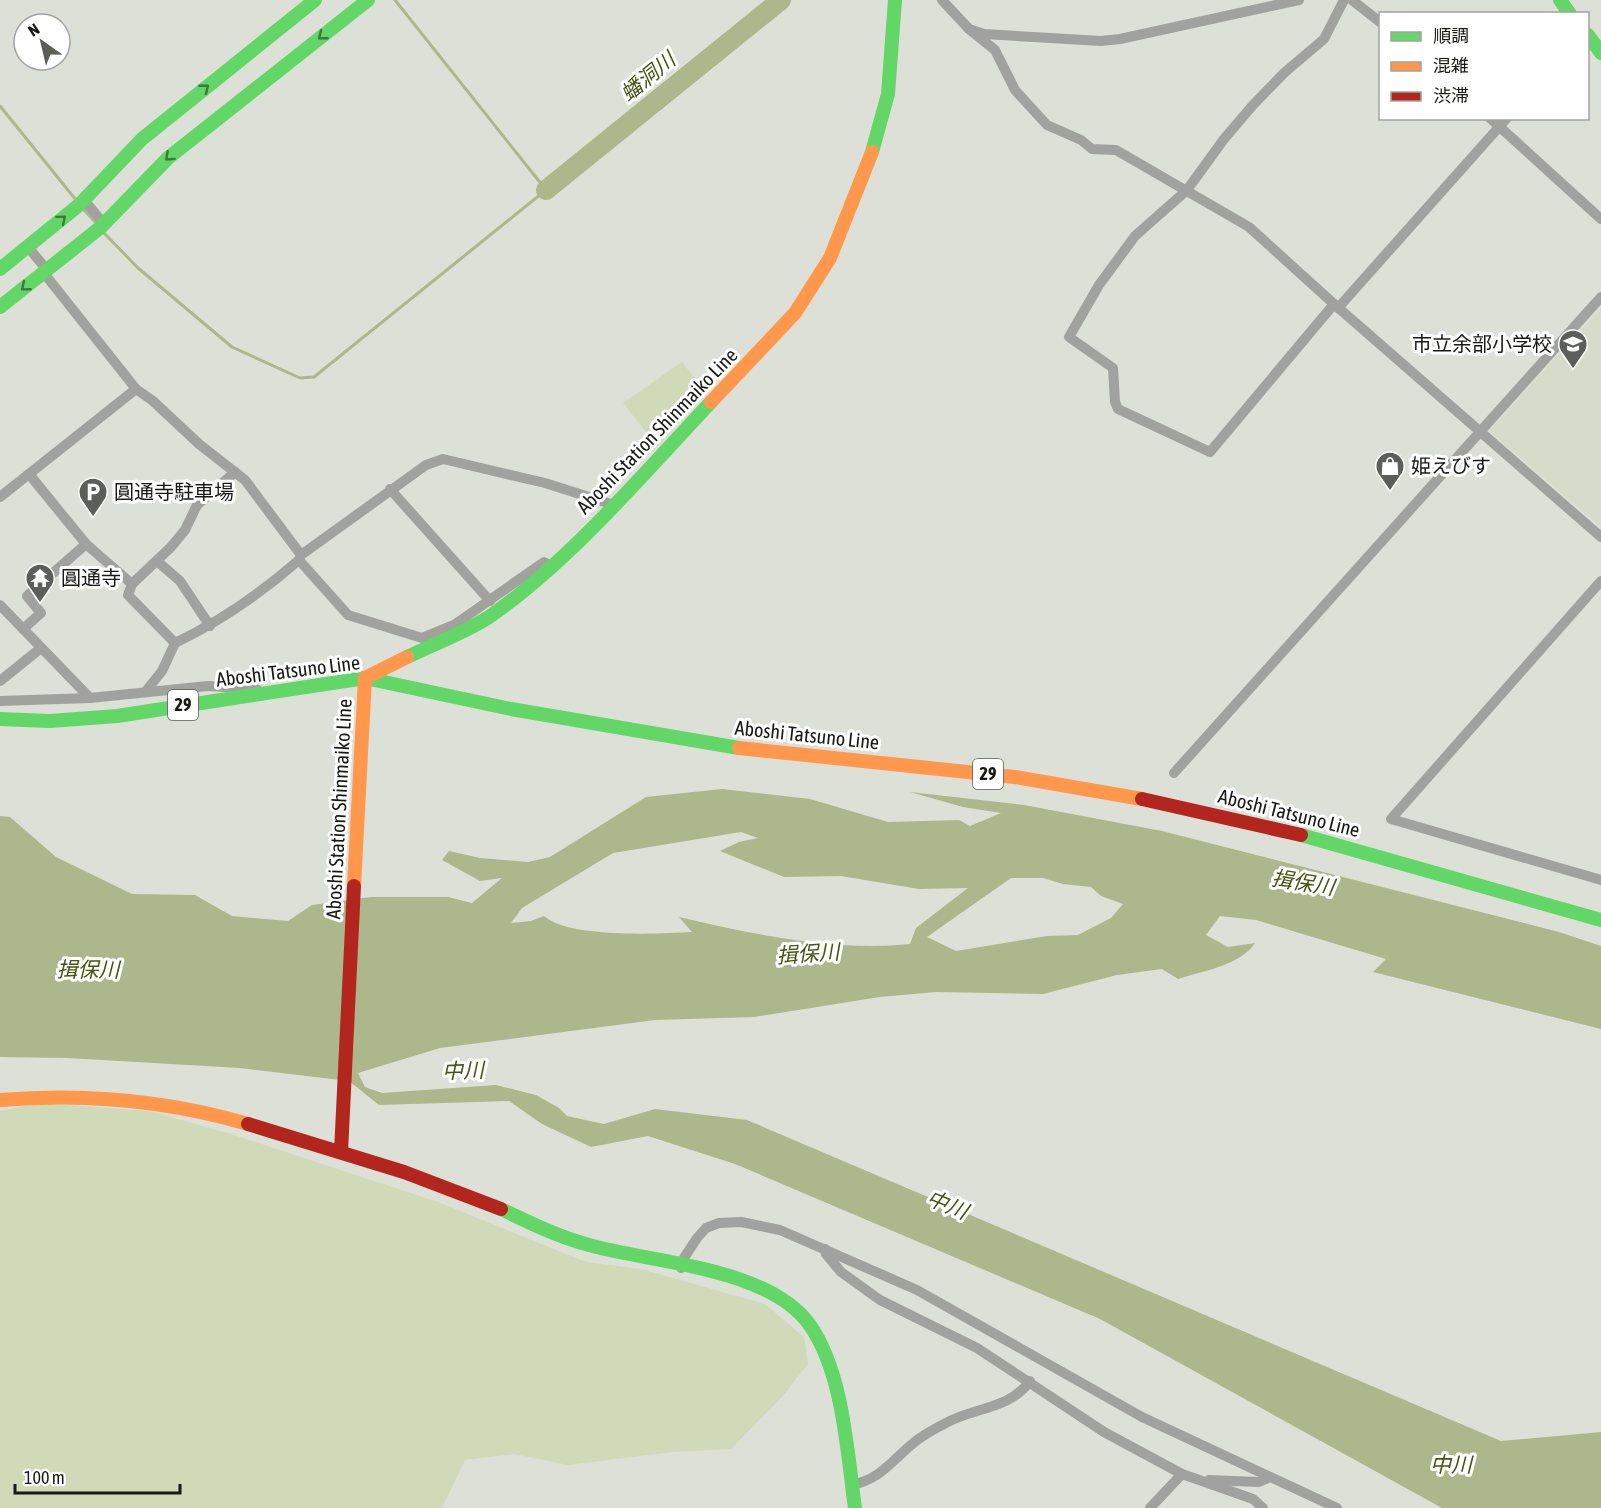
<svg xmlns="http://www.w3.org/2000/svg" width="1601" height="1508" viewBox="0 0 1601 1508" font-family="'Asap Condensed','Noto Sans JP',sans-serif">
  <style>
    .built { fill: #d6dcc9 }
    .green { fill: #d0d9b8 }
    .water { fill: #acb78c; fill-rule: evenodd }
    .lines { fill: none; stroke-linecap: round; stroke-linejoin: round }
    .stream { stroke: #acb78c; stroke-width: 3 }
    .river { stroke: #acb78c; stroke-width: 20 }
    .street { stroke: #a1a29e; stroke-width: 10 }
    .fast { stroke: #63d668; stroke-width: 14 }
    .slow { stroke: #ff974d; stroke-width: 14 }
    .jam { stroke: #b3261e; stroke-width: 14 }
    .oneway { stroke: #3d783d }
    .labels { text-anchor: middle; stroke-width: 6; stroke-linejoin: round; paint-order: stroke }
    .shield { fill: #fff; stroke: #5d5e59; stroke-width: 1.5 }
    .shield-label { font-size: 18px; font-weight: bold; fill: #171912 }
    .poi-label { font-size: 20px; fill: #171912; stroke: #fff; text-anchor: start }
    .street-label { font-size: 20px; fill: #171912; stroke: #fff }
    .water-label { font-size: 21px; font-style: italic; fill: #465311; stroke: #fff }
  </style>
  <rect width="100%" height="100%" fill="#dde0d6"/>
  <path class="built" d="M 1601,308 L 1601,527 L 1489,431 Z"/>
  <g class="green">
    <path d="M 682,362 L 706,393 L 657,446 L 623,403 Z"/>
    <path d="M 39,1103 L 150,1111 L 231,1134 L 438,1202 L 586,1262 L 641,1269 L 765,1304 L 804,1337 L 808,1364 L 781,1398 L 731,1449 L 672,1452 L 568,1465 L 514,1454 L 465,1460 L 442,1508 L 0,1508 L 0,1111 Z"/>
  </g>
  <path class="water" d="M 722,789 L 810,799 L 888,822 L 959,820 L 970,826 L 1001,813 L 963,807 L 910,792 L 1024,805 L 1162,831 L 1559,932 L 1601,946 L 1601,1029 L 1373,972 L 1386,959 L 1256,920 L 1220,916 L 1206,935 L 1228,947 L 1255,943 C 1241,965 1203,971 1178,979 L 1162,969 L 1117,975 L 1043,994 L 936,992 L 880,997 L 754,1017 L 655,1020 L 440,1048 L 358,1073 L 365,1087 L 382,1093 L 496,1085 L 536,1095 L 559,1108 L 567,1116 L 604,1124 L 655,1109 L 747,1120 L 1501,1441 L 1601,1432 L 1601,1508 L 1442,1508 L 1100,1319 L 735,1164 L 648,1136 L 591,1147 L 542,1124 L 509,1101 L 379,1105 L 349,1081 L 240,1068 L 67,1058 L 0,1057 L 0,816 L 10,817 L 56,857 L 132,894 L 195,895 L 232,916 L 288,921 L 312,905 L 371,897 L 448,897 L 472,903 L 502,878 L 480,881 L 442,860 L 449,851 L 480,858 L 528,862 L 550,857 L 646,797 ZM 741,832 L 758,838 L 739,842 L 720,851 L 784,877 L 841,876 L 919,889 L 968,888 L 916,928 L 910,944 C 836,952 751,934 679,917 L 692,932 C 658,934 568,938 544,916 L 531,921 L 511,923 L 522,908 L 613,853 ZM 1011,878 L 1043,878 L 1063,884 L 1091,887 L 1101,896 L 1123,904 L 1111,918 L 1078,935 L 1047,936 L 956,951 L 927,937 Z"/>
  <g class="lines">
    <g class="stream">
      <path d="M 0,106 L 76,200"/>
      <path d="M 82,208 L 98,225"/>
      <path d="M 104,233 L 138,268 L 232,347 L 300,378 L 314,377 L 546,190 L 395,0"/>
    </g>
    <path class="river" d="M 546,190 L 781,0"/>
    <g class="street">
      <path d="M 942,0 L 969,29 L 984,34 L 1101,41 L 1120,39 L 1299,0"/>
      <path d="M 1352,0 L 1380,22"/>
      <path d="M 969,29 L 995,50 L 1015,90 L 1047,125 L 1081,140 L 1092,149 L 1116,150 L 1249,227 L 1334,304 L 1601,537"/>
      <path d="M 1490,118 L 1601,219"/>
      <path d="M 84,200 L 104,224"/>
      <path d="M 28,247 L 47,270"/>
      <path d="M 43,272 L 136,389 L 153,401 L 199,444 L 245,480 L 301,555"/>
      <path d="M 1334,304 L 1210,452 L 1118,409 L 1115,402 L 1113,368 L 1069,337 L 1099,285 L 1135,236 L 1187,190 L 1224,139 L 1253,105 L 1284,73 L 1324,39 L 1344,0"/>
      <path d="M 1338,308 L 1507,118"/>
      <path d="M 29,474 L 86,544 L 132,584"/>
      <path d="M 390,489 L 490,601"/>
      <path d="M 0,497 L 136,389"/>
      <path d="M 299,560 L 348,615 L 422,638 L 454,625 L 544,562 L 552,567"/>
      <path d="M 157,561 L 180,581 L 210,626"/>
      <path d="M 1601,581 L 1391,819 L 1601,880"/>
      <path d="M 0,605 L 90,698 L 208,686 L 257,689"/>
      <path d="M 23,629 L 41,613 L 27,596 L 86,544"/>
      <path d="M 175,643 L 128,595 L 132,584 L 171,547 L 185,530 L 197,505 L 235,472"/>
      <path d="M 0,681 L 41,648"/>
      <path d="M 146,691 L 162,671 L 175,643 C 221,621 260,594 299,560 L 301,555 L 426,465 L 443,459 L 545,483 L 614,505"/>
      <path d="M 0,701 L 90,698"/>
      <path d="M 1174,773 L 1601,297"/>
      <path d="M 825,1249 L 826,1254 L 841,1272 L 880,1300 L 977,1348 L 1104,1432 L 1182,1474 L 1253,1499 L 1263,1508"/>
      <path d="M 681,1268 L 682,1261 L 697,1238 L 706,1228 L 719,1223 L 741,1222 L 780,1230 L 917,1290 L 1142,1417 L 1337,1508"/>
      <path d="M 1209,1480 L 1259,1482 L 1268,1478"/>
      <path d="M 851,1485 C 879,1480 891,1462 911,1445 C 921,1436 934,1429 946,1423 C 974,1407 1009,1410 1030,1381"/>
      <path d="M 1150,1508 L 1182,1474"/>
    </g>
    <g class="fast">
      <path d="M 1560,0 L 1570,14"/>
      <path d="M 1588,35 L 1601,53"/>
      <path d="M 872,152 L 888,94 L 895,0"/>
      <path d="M 0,269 L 79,205 L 142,139 L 315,0"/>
      <path d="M 0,307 L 101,227 L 168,158 L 368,0"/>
      <path d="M 407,657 C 434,644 464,633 489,617 C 569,562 644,473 711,402"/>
      <path d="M 0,719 L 50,721 L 117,716 L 365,678 L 511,709 L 739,748"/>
      <path d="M 1301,835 L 1601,920"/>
      <path d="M 501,1209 C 530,1223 559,1237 589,1245 C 653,1263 767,1267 809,1324 C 843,1371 847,1451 855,1508"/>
    </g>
    <g class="slow">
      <path d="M 711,402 L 795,313 L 830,258 L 872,152"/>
      <path d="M 739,748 L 1015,777 L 1142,799"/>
      <path d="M 354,886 L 365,678 L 407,657"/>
      <path d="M 0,1100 C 84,1093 166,1100 248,1124"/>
    </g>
    <g class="jam">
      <path d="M 1142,799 L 1301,835"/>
      <path d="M 248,1124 L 404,1172 L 501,1209"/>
      <path d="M 341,1152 L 354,886"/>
    </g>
  </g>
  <defs><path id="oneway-chevron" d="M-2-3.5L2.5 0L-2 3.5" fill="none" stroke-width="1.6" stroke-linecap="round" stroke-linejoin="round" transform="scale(1.5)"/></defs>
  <g class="oneway">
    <use href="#oneway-chevron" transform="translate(322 36) rotate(142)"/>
    <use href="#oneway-chevron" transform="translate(205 88) rotate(-39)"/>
    <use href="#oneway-chevron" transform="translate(169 157) rotate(138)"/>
    <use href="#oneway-chevron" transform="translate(62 219) rotate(-40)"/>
    <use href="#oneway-chevron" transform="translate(25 287) rotate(141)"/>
  </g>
  <defs>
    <g id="school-pin" transform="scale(1.5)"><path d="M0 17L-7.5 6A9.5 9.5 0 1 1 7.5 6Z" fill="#5c5f57" stroke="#fff"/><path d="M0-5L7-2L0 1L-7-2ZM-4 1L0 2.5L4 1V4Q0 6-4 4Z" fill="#fff"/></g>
    <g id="shop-pin" transform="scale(1.5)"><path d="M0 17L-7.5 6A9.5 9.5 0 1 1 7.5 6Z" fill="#5c5f57" stroke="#fff"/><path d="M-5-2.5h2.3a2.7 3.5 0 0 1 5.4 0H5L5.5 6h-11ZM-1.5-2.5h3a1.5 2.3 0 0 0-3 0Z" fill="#fff"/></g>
    <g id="parking-pin" transform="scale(1.5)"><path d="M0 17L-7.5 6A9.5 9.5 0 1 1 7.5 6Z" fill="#5c5f57" stroke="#fff"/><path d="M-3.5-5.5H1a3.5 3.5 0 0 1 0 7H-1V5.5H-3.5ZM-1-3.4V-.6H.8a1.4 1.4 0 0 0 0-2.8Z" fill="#fff"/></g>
    <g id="temple-pin" transform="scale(1.5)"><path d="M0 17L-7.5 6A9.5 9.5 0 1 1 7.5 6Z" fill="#5c5f57" stroke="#fff"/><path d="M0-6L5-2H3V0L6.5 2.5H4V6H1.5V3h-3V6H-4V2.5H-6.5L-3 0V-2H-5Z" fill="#fff"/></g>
  </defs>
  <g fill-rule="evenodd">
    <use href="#school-pin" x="1573" y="344"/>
    <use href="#shop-pin" x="1390" y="466"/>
    <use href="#parking-pin" x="93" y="492"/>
    <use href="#temple-pin" x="40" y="578"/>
  </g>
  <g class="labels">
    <g class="shield">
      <rect x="168" y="690" width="30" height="30" rx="4.5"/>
      <rect x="973" y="759" width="30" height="30" rx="4.5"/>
    </g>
    <g class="shield-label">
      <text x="183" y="711">29</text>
      <text x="988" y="780">29</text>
    </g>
    <g class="poi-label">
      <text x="1552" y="351" text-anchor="end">市立余部小学校</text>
      <text x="1411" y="473">姫えびす</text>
      <text x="114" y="499">圓通寺駐車場</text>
      <text x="61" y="585">圓通寺</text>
    </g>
    <g class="street-label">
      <text transform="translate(657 431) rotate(-46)" y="7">Aboshi Station Shinmaiko Line</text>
      <text transform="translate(288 671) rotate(-7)" y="7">Aboshi Tatsuno Line</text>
      <text transform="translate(807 735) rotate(6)" y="7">Aboshi Tatsuno Line</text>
      <text transform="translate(339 809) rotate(-87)" y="7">Aboshi Station Shinmaiko Line</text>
      <text transform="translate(1289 813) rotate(14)" y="7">Aboshi Tatsuno Line</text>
    </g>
    <g class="water-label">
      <text transform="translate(648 77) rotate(-39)" y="7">蟠洞川</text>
      <text transform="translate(1303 883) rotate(9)" y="7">揖保川</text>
      <text transform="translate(808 954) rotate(-4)" y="7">揖保川</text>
      <text x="88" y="977">揖保川</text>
      <text transform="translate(463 1071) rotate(-2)" y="7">中川</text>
      <text transform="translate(947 1205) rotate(22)" y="7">中川</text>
      <text x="1451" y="1472">中川</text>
    </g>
  </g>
  <rect x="1379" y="12" width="210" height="108" fill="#ffffff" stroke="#a2a3a0" stroke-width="1.5"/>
  <rect x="1391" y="32" width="30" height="9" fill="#63d668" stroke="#a2a3a0" stroke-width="1.5"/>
  <text x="1433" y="42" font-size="18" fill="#171912">順調</text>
  <rect x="1391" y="62" width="30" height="9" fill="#ff974d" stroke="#a2a3a0" stroke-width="1.5"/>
  <text x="1433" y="72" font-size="18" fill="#171912">混雑</text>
  <rect x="1391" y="92" width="30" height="9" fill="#b3261e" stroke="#a2a3a0" stroke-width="1.5"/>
  <text x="1433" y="102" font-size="18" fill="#171912">渋滞</text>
  <g transform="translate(42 42) rotate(326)"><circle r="28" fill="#ffffff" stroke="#a2a3a0" stroke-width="1.5"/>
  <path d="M0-4.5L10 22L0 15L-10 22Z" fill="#5c5f57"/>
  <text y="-9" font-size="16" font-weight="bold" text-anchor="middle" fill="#171912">N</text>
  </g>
  <path d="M15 1484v9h165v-9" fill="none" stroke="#171912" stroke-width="3"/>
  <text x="24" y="1484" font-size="18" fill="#171912" stroke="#ffffff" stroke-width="4.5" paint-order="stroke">100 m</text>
</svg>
